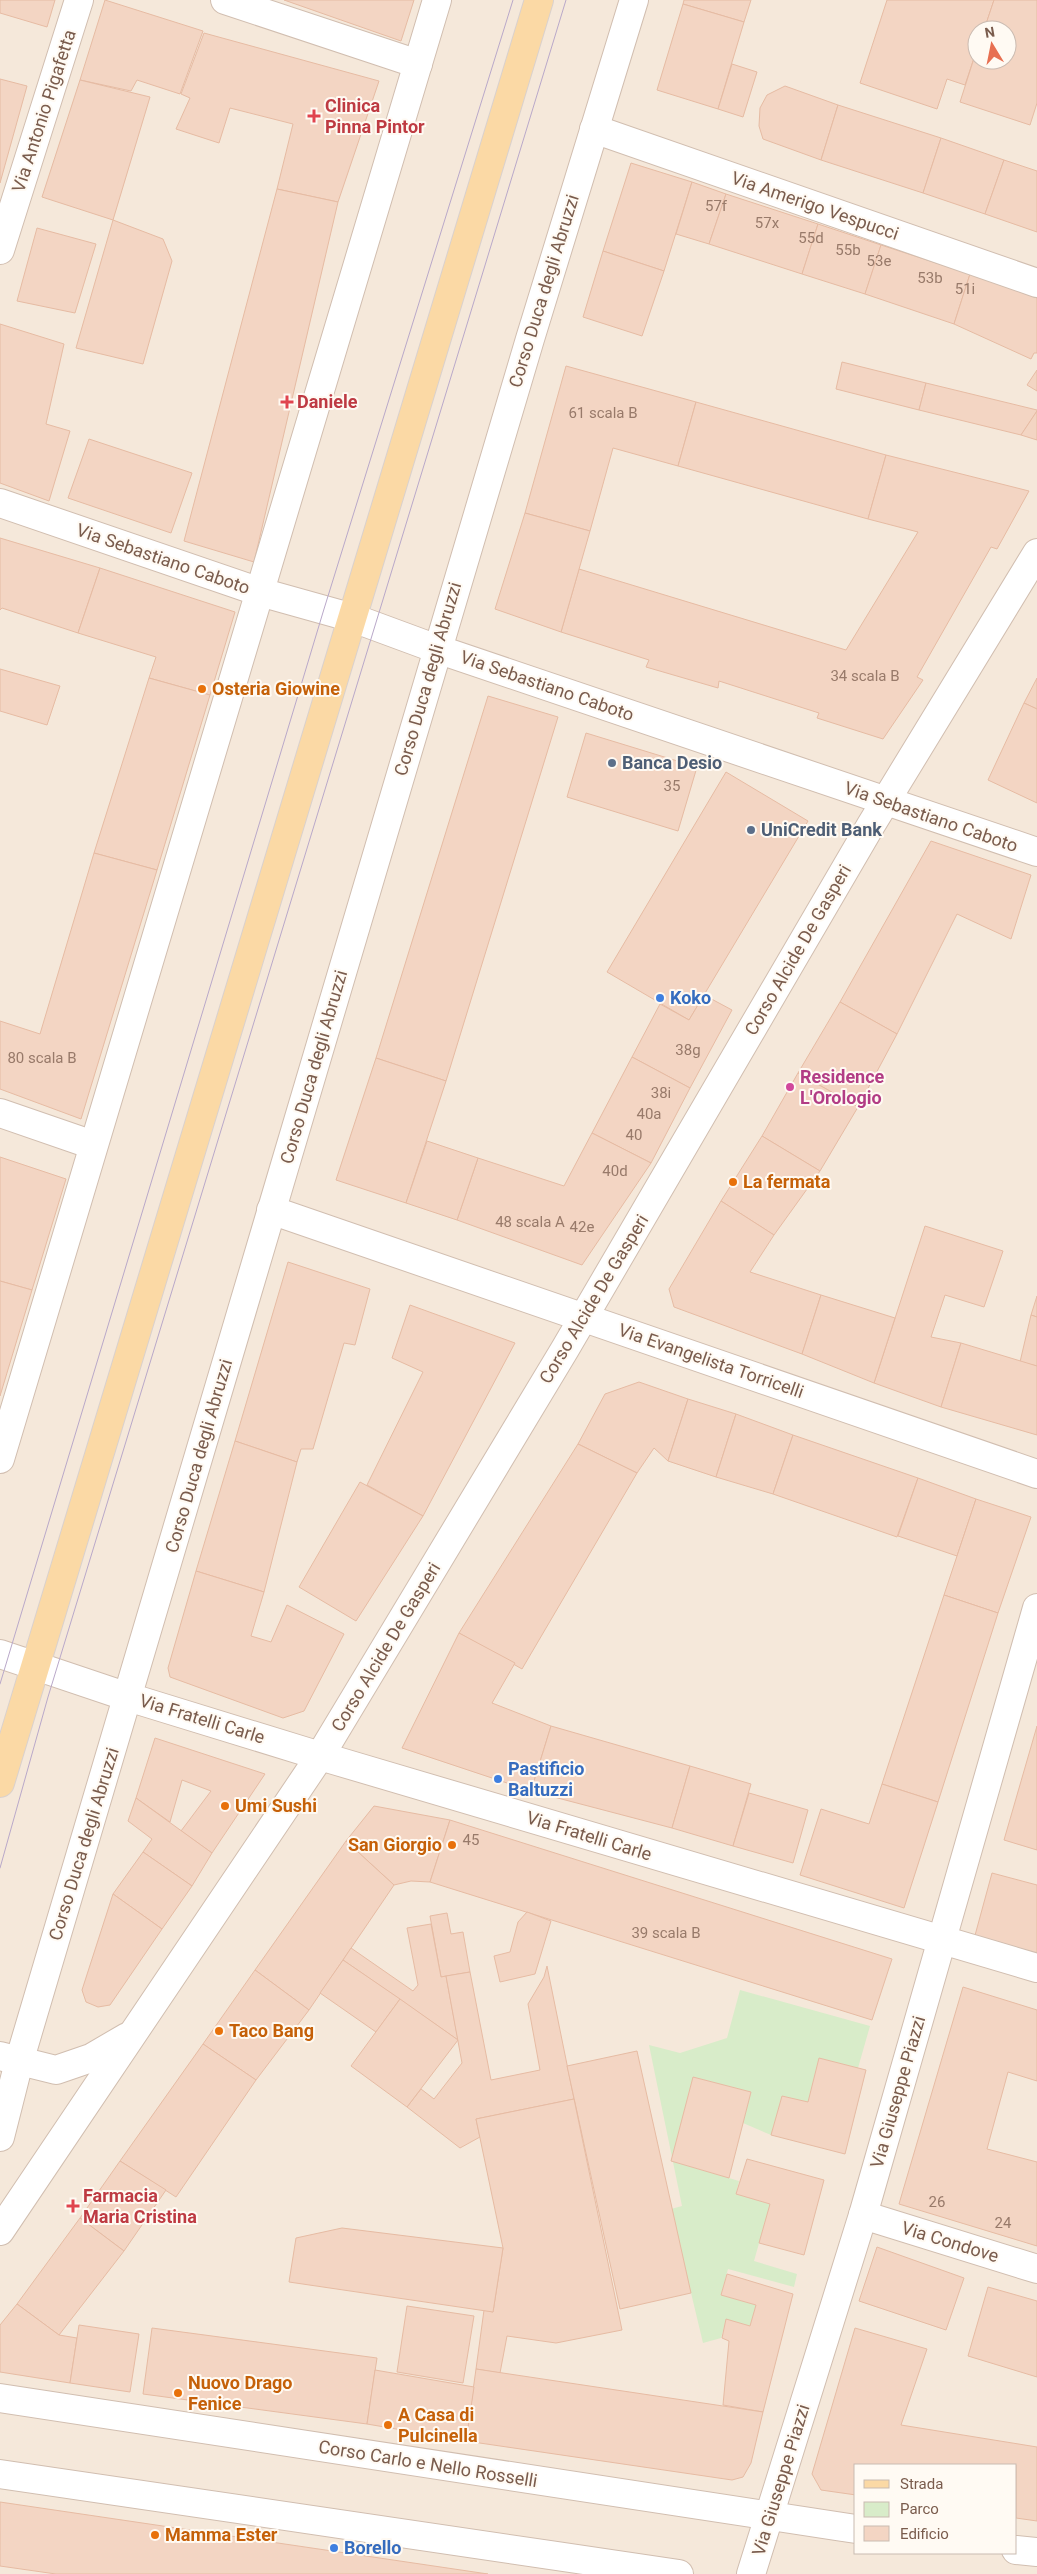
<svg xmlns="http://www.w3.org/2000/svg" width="1037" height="2574" viewBox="0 0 1037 2574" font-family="Roboto,sans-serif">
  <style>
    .residential { fill: #f5e8da; fill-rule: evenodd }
    .green { fill: #d8ecc9 }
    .building { fill: #f3d5c3; stroke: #e6bba3 }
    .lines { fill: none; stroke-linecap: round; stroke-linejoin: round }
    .minor-casing { stroke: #d1beb0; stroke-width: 30 }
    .major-casing { stroke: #dad1cd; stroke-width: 30 }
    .minor { stroke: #fff; stroke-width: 28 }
    .major { stroke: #fbd9a5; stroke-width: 28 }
    .tram { stroke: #b9a8c9; stroke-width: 1 }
    .health-dot { fill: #e0444e; stroke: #fffaf3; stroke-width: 2 }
    .food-dot { fill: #e8710a; stroke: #fffaf3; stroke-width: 2 }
    .service-dot { fill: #5c6f8a; stroke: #fffaf3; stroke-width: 2 }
    .shop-dot { fill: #3f7fe0; stroke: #fffaf3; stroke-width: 2 }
    .hotel-dot { fill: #d1479c; stroke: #fffaf3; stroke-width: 2 }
    .labels { text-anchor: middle; stroke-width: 4; stroke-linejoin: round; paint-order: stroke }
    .number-label { font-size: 15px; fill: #987a6a }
    .health-label { font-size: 18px; font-weight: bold; fill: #be3a42; stroke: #fffaf3; text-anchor: start }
    .street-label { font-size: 18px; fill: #7a5c4d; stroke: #fffaf3 }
    .food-label { font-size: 18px; font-weight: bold; fill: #c56008; stroke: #fffaf3; text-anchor: start }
    .service-label { font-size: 18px; font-weight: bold; fill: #4e5e75; stroke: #fffaf3; text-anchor: start }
    .shop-label { font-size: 18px; font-weight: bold; fill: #366cbe; stroke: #fffaf3; text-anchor: start }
    .hotel-label { font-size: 18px; font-weight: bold; fill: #b23c85; stroke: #fffaf3; text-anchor: start }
  </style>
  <rect width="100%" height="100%" fill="#fdf6ec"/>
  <path class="residential" d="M 0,0 L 1037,0 L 1037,2574 L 0,2574 ZM 977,30 L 1007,30 L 1007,60 L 977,60 ZM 856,2465 L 1016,2465 L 1016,2553 L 856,2553 Z"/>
  <path class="green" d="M 740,1990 L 870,2026 L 858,2068 L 819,2058 L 808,2102 L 782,2096 L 771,2135 L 743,2123 L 751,2092 L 693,2077 L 671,2161 L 739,2181 L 736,2194 L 770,2204 L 754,2261 L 797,2274 L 794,2287 L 728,2269 L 721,2295 L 756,2305 L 750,2326 L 726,2320 L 721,2338 L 703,2343 L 671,2209 L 682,2206 L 649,2045 L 680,2053 L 727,2038 Z"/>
  <g class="building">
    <path d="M 0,0 L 55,0 L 47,27 L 0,13 Z"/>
    <path d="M 105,0 L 203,31 L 180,94 L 137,80 L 131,91 L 80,80 Z"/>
    <path d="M 284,0 L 414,0 L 401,41 Z"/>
    <path d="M 684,0 L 751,0 L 744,22 L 683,4 Z"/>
    <path d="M 887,0 L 994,0 L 984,30 L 977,30 L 977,49 L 965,85 L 947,79 L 937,109 L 860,83 Z"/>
    <path d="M 994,0 L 1037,0 L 1037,103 L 1030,125 L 960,102 L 977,49 L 977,60 L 1007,60 L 1007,30 L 984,30 Z"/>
    <path d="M 683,4 L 744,22 L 718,109 L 657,90 Z"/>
    <path d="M 204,33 L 379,81 L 338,202 L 277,189 L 293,124 L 230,108 L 219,143 L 176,129 L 190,98 L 181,94 Z"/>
    <path d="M 732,64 L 757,72 L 743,117 L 718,109 Z"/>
    <path d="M 0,79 L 27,86 L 0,183 Z"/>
    <path d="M 80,80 L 150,97 L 113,220 L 42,197 Z"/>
    <path d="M 785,86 L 838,105 L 821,160 L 763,139 L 759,126 L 760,108 L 767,95 Z"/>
    <path d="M 838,105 L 941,138 L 923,193 L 821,160 Z"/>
    <path d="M 941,138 L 1004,160 L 985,214 L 923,193 Z"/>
    <path d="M 1004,160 L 1037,171 L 1037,232 L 985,214 Z"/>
    <path d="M 631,163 L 692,182 L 664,271 L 603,251 Z"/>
    <path d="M 692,182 L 726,194 L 709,244 L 676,234 Z"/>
    <path d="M 277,189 L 338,202 L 254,562 L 184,541 Z"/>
    <path d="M 726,194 L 818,224 L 802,274 L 709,244 Z"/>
    <path d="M 113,220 L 163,239 L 172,261 L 143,364 L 76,348 Z"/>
    <path d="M 818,224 L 881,245 L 865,294 L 802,274 Z"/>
    <path d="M 37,228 L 96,244 L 75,313 L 17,301 Z"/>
    <path d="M 881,245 L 970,274 L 954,324 L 865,294 Z"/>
    <path d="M 603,251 L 664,271 L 642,336 L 583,317 Z"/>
    <path d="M 970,274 L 1037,298 L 1037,353 L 1034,353 L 1031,359 L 954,324 Z"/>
    <path d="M 0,324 L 64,344 L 46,424 L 70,431 L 49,501 L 0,483 Z"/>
    <path d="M 842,362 L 926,383 L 919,410 L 836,389 Z"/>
    <path d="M 566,366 L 696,402 L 678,466 L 613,448 L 590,531 L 525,513 Z"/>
    <path d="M 1037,370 L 1037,391 L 1027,385 Z"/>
    <path d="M 926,383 L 1037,410 L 1037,411 L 1021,435 L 919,410 Z"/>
    <path d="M 696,402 L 886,455 L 868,519 L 678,466 Z"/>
    <path d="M 1037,411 L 1037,440 L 1021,435 Z"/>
    <path d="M 89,439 L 192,473 L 171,533 L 68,498 Z"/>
    <path d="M 886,455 L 1029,491 L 997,549 L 991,547 L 917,677 L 923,680 L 883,739 L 817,718 L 819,713 L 719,681 L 718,688 L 646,667 L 649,660 L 561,632 L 579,569 L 846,650 L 918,532 L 868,519 Z"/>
    <path d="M 525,513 L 590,531 L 561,632 L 495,609 Z"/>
    <path d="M 0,538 L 100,568 L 78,633 L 2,608 L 0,610 Z"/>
    <path d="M 100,568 L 235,612 L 210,695 L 149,678 L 156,657 L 78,633 Z"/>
    <path d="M 0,669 L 60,686 L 47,725 L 0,711 Z"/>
    <path d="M 149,678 L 210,695 L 157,870 L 94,853 Z"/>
    <path d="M 1037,678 L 1037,709 L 1024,703 Z"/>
    <path d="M 488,696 L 558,717 L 446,1081 L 376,1058 Z"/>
    <path d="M 1024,703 L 1037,709 L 1037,803 L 988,780 Z"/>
    <path d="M 586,733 L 697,767 L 678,831 L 567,797 Z"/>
    <path d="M 726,772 L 808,821 L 689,1020 L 607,972 Z"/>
    <path d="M 931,841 L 1031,875 L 1011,939 L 957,914 L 897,1034 L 840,1002 Z"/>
    <path d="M 94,853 L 157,870 L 81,1119 L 0,1089 L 0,1021 L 40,1034 Z"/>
    <path d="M 704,995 L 732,1010 L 690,1088 L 632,1057 L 660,1004 L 689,1020 Z"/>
    <path d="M 840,1002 L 897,1034 L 858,1107 L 798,1073 Z"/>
    <path d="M 632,1057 L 690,1088 L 651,1163 L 592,1133 Z"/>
    <path d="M 376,1058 L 446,1081 L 406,1203 L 336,1180 Z"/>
    <path d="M 798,1073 L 858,1107 L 820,1171 L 762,1136 Z"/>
    <path d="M 592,1133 L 651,1163 L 582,1265 L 457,1220 L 478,1158 L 564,1186 Z"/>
    <path d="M 762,1136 L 820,1171 L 774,1235 L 721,1201 Z"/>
    <path d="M 427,1141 L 478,1158 L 457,1220 L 406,1203 Z"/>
    <path d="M 0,1157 L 66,1179 L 32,1290 L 0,1281 Z"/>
    <path d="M 721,1201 L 774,1235 L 750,1272 L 821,1295 L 802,1354 L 674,1307 L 669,1289 Z"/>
    <path d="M 925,1226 L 1003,1251 L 984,1307 L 945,1295 L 931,1337 L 961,1343 L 941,1407 L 874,1383 Z"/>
    <path d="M 288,1262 L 370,1289 L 355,1345 L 344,1343 L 313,1449 L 301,1449 L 297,1462 L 235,1441 Z"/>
    <path d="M 0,1281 L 32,1290 L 0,1396 Z"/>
    <path d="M 821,1295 L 895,1318 L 874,1383 L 802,1354 Z"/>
    <path d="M 1037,1296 L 1037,1317 L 1031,1315 Z"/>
    <path d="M 410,1305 L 515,1343 L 423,1516 L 367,1485 L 423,1372 L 392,1358 Z"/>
    <path d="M 1031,1315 L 1037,1317 L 1037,1366 L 1020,1362 Z"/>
    <path d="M 961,1343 L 1037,1366 L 1037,1435 L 941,1407 Z"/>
    <path d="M 639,1382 L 688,1399 L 668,1461 L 654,1448 L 637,1473 L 578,1444 L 605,1394 Z"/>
    <path d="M 688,1399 L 736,1414 L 716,1477 L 668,1461 Z"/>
    <path d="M 736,1414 L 793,1435 L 773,1494 L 716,1477 Z"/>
    <path d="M 793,1435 L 918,1478 L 897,1537 L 773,1494 Z"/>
    <path d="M 235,1441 L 297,1462 L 264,1592 L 196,1571 Z"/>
    <path d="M 578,1444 L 637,1473 L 522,1669 L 459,1633 Z"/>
    <path d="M 918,1478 L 976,1499 L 957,1556 L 898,1536 Z"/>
    <path d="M 360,1482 L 423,1516 L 356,1621 L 299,1587 Z"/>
    <path d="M 976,1499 L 1031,1517 L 998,1613 L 944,1595 Z"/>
    <path d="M 196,1571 L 264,1592 L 251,1636 L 271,1642 L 287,1605 L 344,1634 L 304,1711 L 283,1718 L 170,1677 L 168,1668 Z"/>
    <path d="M 944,1595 L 998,1613 L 938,1802 L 882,1784 Z"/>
    <path d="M 459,1633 L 515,1663 L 492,1703 L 551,1726 L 531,1791 L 402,1748 Z"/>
    <path d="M 551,1726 L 690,1766 L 672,1828 L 531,1791 Z"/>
    <path d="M 1037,1726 L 1037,1850 L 1004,1840 Z"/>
    <path d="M 155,1738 L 265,1774 L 212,1853 L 181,1831 L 211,1791 L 182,1780 L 170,1822 L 136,1798 Z"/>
    <path d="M 690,1766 L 751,1784 L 733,1846 L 672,1828 Z"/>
    <path d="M 882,1784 L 938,1802 L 904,1908 L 800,1875 L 821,1809 L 869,1824 Z"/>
    <path d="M 749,1793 L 808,1810 L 793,1863 L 733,1846 Z"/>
    <path d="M 136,1798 L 212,1853 L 192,1886 L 143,1852 L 152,1839 L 128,1821 Z"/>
    <path d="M 374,1806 L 450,1820 L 430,1882 L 411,1881 L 394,1885 L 346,1841 Z"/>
    <path d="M 450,1820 L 892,1959 L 872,2020 L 430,1882 Z"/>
    <path d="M 346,1841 L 394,1885 L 309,2010 L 255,1970 Z"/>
    <path d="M 143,1852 L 192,1886 L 162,1929 L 113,1894 Z"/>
    <path d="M 992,1873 L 1037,1885 L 1037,1956 L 974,1939 Z"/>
    <path d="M 113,1894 L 162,1929 L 110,2005 L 98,2007 L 86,2002 L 82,1990 Z"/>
    <path d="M 527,1912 L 551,1921 L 535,1974 L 500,1982 L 494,1956 L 510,1952 L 518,1922 Z"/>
    <path d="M 447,1913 L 451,1934 L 463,1932 L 470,1972 L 441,1977 L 430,1916 Z"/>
    <path d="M 431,1924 L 441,1977 L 446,1976 L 458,2040 L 343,1960 L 351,1948 L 413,1991 L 418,1985 L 407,1928 Z"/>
    <path d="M 343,1960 L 400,1999 L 376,2032 L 320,1993 Z"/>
    <path d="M 547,1966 L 574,2099 L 476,2119 L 480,2137 L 460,2148 L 407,2107 L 421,2089 L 434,2099 L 462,2063 L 446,1976 L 470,1972 L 491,2080 L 540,2070 L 528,2004 L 544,1977 Z"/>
    <path d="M 255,1970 L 309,2010 L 256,2080 L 203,2044 Z"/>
    <path d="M 963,1987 L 1037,2010 L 1037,2081 L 1008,2072 L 987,2149 L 1037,2162 L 1037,2246 L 899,2204 Z"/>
    <path d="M 400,1999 L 458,2040 L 407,2107 L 351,2066 Z"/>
    <path d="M 203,2044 L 256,2080 L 176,2197 L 120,2161 Z"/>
    <path d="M 637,2051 L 691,2293 L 620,2309 L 567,2066 Z"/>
    <path d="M 819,2058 L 866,2070 L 845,2154 L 771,2135 L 782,2096 L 808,2102 Z"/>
    <path d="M 693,2077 L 751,2092 L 729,2178 L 671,2161 Z"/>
    <path d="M 574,2099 L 622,2330 L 556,2343 L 507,2336 L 500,2373 L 476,2369 L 484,2310 L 493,2312 L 503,2248 L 476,2119 Z"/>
    <path d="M 747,2159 L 824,2180 L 804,2255 L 759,2243 L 770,2204 L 736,2194 Z"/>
    <path d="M 120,2161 L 166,2190 L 124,2251 L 80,2218 Z"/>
    <path d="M 80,2218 L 124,2251 L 59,2335 L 17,2304 Z"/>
    <path d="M 342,2228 L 503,2248 L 493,2312 L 289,2282 L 296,2238 Z"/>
    <path d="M 877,2247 L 964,2278 L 946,2330 L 859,2301 Z"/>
    <path d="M 727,2274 L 793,2294 L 763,2412 L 723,2405 L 729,2341 L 722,2338 L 726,2319 L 750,2326 L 756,2305 L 721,2295 Z"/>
    <path d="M 988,2287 L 1037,2301 L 1037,2377 L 968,2356 Z"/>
    <path d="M 17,2304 L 59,2335 L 77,2338 L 70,2383 L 0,2372 L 0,2325 Z"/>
    <path d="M 407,2306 L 474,2316 L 463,2383 L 397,2372 Z"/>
    <path d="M 79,2325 L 139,2334 L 130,2392 L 70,2383 Z"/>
    <path d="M 152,2328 L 377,2358 L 367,2424 L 143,2394 Z"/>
    <path d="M 855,2328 L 927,2349 L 901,2425 L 1037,2447 L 1037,2521 L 1016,2518 L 1016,2465 L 856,2465 L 856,2495 L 821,2490 L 812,2474 Z"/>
    <path d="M 476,2369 L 763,2412 L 751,2463 L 743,2477 L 732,2480 L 466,2441 Z"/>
    <path d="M 375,2370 L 474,2387 L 466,2441 L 367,2424 Z"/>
    <path d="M 0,2502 L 488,2574 L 56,2574 L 0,2566 Z"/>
  </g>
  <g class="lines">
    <g class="minor-casing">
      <g id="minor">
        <path d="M 225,0 L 418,64"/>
        <path d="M 594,129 L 1037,283"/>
        <path d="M 0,250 L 79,0"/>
        <path d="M 0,503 L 260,592 L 353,618 L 437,649 L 1037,852"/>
        <path d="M 0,1113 L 93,1145"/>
        <path d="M 271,1210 L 1037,1474"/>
        <path d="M 0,1459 L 437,0"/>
        <path d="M 0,1654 L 128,1697 L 320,1756 L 1037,1968"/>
        <path d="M 0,2056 L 56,2070 L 91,2058 L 127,2037"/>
        <path d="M 0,2137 L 19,2062 L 530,339 L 634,0"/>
        <path d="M 863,2215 L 1037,2269"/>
        <path d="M 0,2231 L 320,1756 L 565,1349 L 871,825 L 1037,553"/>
        <path d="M 0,2398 L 856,2529"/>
        <path d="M 0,2474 L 679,2574"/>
        <path d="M 1016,2550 L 1037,2552"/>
        <path d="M 751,2574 L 863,2215 L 1037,1608"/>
      </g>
    </g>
    <g class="major-casing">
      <path id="major" d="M 0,1783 L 539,0"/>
    </g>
    <use href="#minor" class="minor"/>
    <use href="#major" class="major"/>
    <g class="tram">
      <path d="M 0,1684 L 324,609 L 513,0"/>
      <path d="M 0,1868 L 48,1697 L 566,0"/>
    </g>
  </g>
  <g class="health-dot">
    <path d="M311.5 108.5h5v5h5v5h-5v5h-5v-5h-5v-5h5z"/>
    <path d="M284.5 394.5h5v5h5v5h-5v5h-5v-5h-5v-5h5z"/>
    <path d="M70.5 2198.5h5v5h5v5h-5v5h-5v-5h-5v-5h5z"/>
  </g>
  <g class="food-dot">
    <circle cx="202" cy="689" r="5"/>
    <circle cx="733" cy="1182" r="5"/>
    <circle cx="225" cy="1806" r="5"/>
    <circle cx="452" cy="1845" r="5"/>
    <circle cx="219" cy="2031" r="5"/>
    <circle cx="178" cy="2393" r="5"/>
    <circle cx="388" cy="2425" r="5"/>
    <circle cx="155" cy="2535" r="5"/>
  </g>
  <g class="service-dot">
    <circle cx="612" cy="763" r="5"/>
    <circle cx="751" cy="830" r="5"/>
  </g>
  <g class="shop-dot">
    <circle cx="660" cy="998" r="5"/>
    <circle cx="498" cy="1779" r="5"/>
    <circle cx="334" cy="2548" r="5"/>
  </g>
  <circle class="hotel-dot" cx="790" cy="1087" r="5"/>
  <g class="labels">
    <g class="number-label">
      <text x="716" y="211">57f</text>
      <text x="767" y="228">57x</text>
      <text x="811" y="243">55d</text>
      <text x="848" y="255">55b</text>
      <text x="879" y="266">53e</text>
      <text x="930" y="283">53b</text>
      <text x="965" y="294">51i</text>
      <text x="603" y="418">61 scala B</text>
      <text x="865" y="681">34 scala B</text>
      <text x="672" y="791">35</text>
      <text x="688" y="1055">38g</text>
      <text x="42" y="1063">80 scala B</text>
      <text x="661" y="1098">38i</text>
      <text x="649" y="1119">40a</text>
      <text x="634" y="1140">40</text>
      <text x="615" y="1176">40d</text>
      <text x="530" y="1227">48 scala A</text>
      <text x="582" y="1232">42e</text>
      <text x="471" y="1845">45</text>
      <text x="666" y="1938">39 scala B</text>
      <text x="937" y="2207">26</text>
      <text x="1003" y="2228">24</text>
    </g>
    <g class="health-label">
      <text x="325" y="112">Clinica<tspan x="325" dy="21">Pinna Pintor</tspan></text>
      <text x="297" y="408">Daniele</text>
      <text x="83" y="2202">Farmacia<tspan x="83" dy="21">Maria Cristina</tspan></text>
    </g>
    <g class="street-label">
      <text transform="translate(44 111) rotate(-72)" y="6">Via Antonio Pigafetta</text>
      <text transform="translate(815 206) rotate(19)" y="6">Via Amerigo Vespucci</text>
      <text transform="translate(544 291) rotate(-73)" y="6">Corso Duca degli Abruzzi</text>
      <text transform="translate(163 559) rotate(19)" y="6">Via Sebastiano Caboto</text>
      <text transform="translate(428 679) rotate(-74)" y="6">Corso Duca degli Abruzzi</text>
      <text transform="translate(547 686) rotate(19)" y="6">Via Sebastiano Caboto</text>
      <text transform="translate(931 817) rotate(19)" y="6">Via Sebastiano Caboto</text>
      <text transform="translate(798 950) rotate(-60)" y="6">Corso Alcide De Gasperi</text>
      <text transform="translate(314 1067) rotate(-74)" y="6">Corso Duca degli Abruzzi</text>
      <text transform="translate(594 1299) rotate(-59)" y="6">Corso Alcide De Gasperi</text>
      <text transform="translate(711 1361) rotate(19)" y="6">Via Evangelista Torricelli</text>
      <text transform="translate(199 1456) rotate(-74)" y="6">Corso Duca degli Abruzzi</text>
      <text transform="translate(386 1647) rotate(-59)" y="6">Corso Alcide De Gasperi</text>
      <text transform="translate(202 1719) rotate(17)" y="6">Via Fratelli Carle</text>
      <text transform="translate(589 1836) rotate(17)" y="6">Via Fratelli Carle</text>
      <text transform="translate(84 1844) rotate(-73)" y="6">Corso Duca degli Abruzzi</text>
      <text transform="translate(898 2092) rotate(-74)" y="6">Via Giuseppe Piazzi</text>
      <text transform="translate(950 2242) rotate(17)" y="6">Via Condove</text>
      <text transform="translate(428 2464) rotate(9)" y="6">Corso Carlo e Nello Rosselli</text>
      <text transform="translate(781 2480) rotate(-73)" y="6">Via Giuseppe Piazzi</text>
    </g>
    <g class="food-label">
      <text x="212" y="695">Osteria Giowine</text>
      <text x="743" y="1188">La fermata</text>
      <text x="235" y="1812">Umi Sushi</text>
      <text x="442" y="1851" text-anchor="end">San Giorgio</text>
      <text x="229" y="2037">Taco Bang</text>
      <text x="188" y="2389">Nuovo Drago<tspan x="188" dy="21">Fenice</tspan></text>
      <text x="398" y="2421">A Casa di<tspan x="398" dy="21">Pulcinella</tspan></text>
      <text x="165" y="2541">Mamma Ester</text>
    </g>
    <g class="service-label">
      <text x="622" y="769">Banca Desio</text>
      <text x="761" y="836">UniCredit Bank</text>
    </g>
    <g class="shop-label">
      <text x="670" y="1004">Koko</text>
      <text x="508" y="1775">Pastificio<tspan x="508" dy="21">Baltuzzi</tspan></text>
      <text x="344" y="2554">Borello</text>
    </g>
    <g class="hotel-label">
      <text x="800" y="1083">Residence<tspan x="800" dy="21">L'Orologio</tspan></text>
    </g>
  </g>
  <rect x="854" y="2464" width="162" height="90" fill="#fffaf3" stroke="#cabbb1"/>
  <rect x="864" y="2480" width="25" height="8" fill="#fbd9a5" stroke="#cabbb1"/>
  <text x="900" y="2489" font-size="15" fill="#7a5c4d">Strada</text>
  <rect x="864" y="2502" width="25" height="15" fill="#d8ecc9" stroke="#cabbb1"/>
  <text x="900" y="2514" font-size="15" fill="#7a5c4d">Parco</text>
  <rect x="864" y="2526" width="25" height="15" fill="#f3d5c3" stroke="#cabbb1"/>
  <text x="900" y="2539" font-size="15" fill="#7a5c4d">Edificio</text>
  <g transform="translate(992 45) rotate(350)"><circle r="24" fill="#fffaf3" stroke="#cabbb1"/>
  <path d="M0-4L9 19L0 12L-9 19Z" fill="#e76f51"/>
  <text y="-8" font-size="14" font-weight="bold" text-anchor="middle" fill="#7a5c4d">N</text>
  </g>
</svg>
